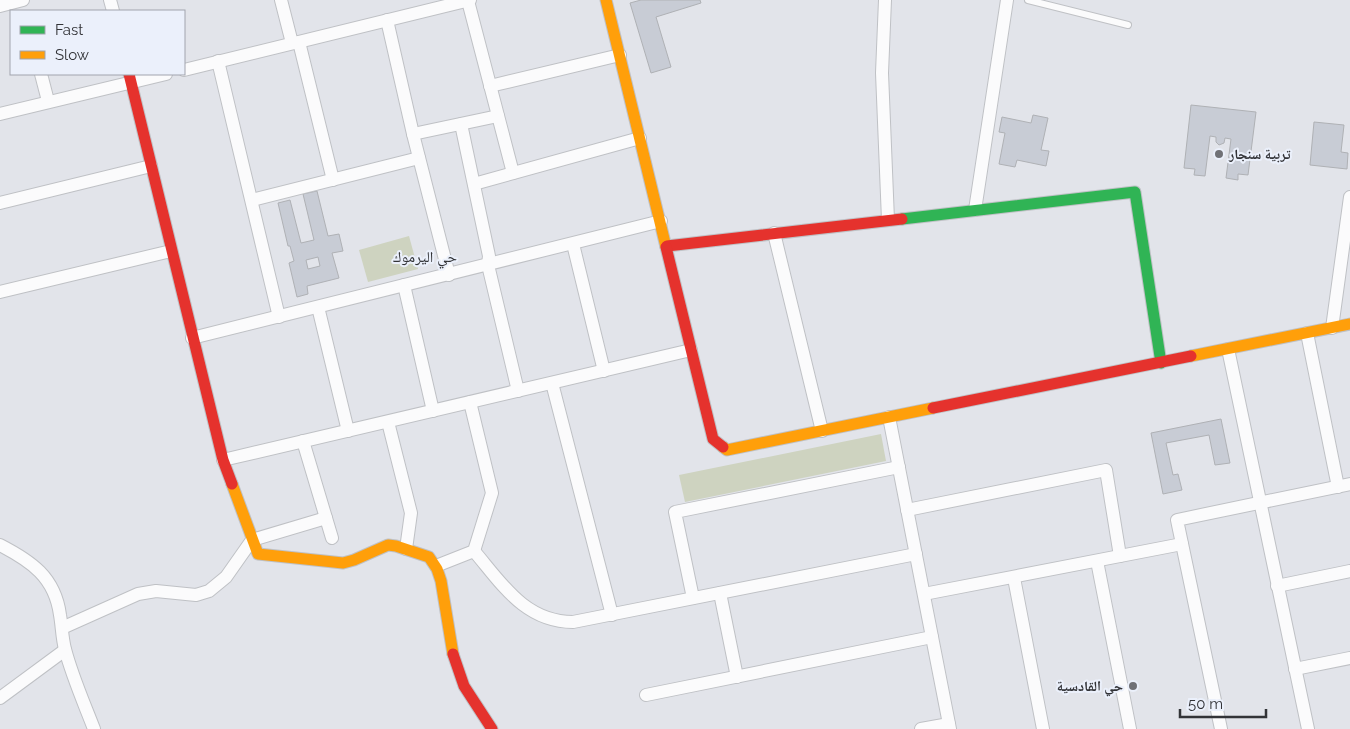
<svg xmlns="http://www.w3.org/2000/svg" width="1350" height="729" viewBox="0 0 1350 729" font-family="Raleway,'Noto Naskh Arabic',sans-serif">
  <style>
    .green { fill: #ced3c0 }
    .building { fill: #c8ccd5; stroke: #afb1b5; fill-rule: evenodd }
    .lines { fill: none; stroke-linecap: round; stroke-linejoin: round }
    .lane-casing { stroke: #bfc1c5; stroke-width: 8 }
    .street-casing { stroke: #bfc1c5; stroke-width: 14 }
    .fast-casing { stroke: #bfc1c5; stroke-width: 13 }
    .slow-casing { stroke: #bfc1c5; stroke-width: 13 }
    .jam-casing { stroke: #bfc1c5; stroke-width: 13 }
    .lane { stroke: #fbfbfc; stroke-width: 6 }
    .street { stroke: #fbfbfc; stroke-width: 12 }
    .fast { stroke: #30b455; stroke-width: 11 }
    .slow { stroke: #ff9f0a; stroke-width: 11 }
    .jam { stroke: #e5322d; stroke-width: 11 }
    .poi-dot { fill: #707176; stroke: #ebf0fb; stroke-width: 2 }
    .labels { text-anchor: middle; stroke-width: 4; stroke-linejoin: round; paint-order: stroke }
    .poi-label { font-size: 14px; font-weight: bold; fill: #323337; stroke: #ebf0fb; text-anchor: start }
    .neighbourhood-label { font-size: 15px; fill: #323337; stroke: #ebf0fb }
  </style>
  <rect width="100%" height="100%" fill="#e2e4ea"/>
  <g class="green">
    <path d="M 409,236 L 418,269 L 368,282 L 359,250 Z"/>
    <path d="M 881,434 L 886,461 L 685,502 L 679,475 Z"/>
  </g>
  <g class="building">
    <path d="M 641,0 L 700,0 L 701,3 L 656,17 L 671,67 L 651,73 L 630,3 Z"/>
    <path d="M 1191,105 L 1256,112 L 1248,175 L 1238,174 L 1238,180 L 1226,178 L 1231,139 L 1225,138 L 1224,143 L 1219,145 L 1216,142 L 1216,137 L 1210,136 L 1205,176 L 1194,175 L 1195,169 L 1184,168 Z"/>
    <path d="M 1033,115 L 1048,118 L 1041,150 L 1049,151 L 1046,166 L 1017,160 L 1015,167 L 999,164 L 1005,133 L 999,132 L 1002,117 L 1031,123 Z"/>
    <path d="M 1314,122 L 1344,125 L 1341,152 L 1348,153 L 1347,169 L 1310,165 Z"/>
    <path d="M 317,191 L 328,236 L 339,234 L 343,251 L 332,253 L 339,278 L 307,286 L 308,294 L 297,297 L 289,263 L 294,261 L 290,246 L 288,246 L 278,203 L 290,200 L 301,243 L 314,240 L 303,194 ZM 318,257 L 320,266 L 308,269 L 306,260 Z"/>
    <path d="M 1221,419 L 1230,463 L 1215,465 L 1209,435 L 1166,443 L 1173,475 L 1178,474 L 1182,490 L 1163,494 L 1151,433 Z"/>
  </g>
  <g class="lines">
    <g class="lane-casing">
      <path id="lane" d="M 1028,0 L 1128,25"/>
    </g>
    <g class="street-casing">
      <g id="street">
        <path d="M 110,0 L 113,11"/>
        <path d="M 281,0 L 292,43"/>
        <path d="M 885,0 L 882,73 L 888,220"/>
        <path d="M 468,1 L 513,173"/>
        <path d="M 0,6 L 23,0"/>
        <path d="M 387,20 L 413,134 L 449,275"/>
        <path d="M 299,42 L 333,180"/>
        <path d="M 218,61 L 279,317"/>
        <path d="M 184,70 L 470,0"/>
        <path d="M 41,74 L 48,101"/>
        <path d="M 490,86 L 620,55"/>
        <path d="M 0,114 L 166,74"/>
        <path d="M 461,124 L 489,256 L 488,265 L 518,391"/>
        <path d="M 413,134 L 498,116"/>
        <path d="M 474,184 L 640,138"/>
        <path d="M 252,200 L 419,158"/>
        <path d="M 0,203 L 151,166"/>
        <path d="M 975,210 L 1007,0"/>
        <path d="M 774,233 L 822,431"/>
        <path d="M 573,244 L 604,371"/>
        <path d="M 404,285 L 433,411"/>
        <path d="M 0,292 L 171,251"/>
        <path d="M 318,307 L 348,431"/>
        <path d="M 1332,328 L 1350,197"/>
        <path d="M 1307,333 L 1338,487"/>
        <path d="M 192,338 L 661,221"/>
        <path d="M 1228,349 L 1308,729"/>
        <path d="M 552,383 L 612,615"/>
        <path d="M 889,417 L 950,729"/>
        <path d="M 388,422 L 411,513 L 406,549"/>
        <path d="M 303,441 L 332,538"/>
        <path d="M 223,460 L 691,350"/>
        <path d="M 907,510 L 1106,470 L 1120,556"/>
        <path d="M 0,545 C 31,561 55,577 60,615 C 62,626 62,638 65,649 C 72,676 84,703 94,729"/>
        <path d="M 474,551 C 502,584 525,622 573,622 L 916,554"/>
        <path d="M 1097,561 L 1130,729"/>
        <path d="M 436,566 L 474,551 L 492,493 L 470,402"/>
        <path d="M 1014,578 L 1043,729"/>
        <path d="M 1277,586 L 1350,571"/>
        <path d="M 720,593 L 737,677"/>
        <path d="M 924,594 L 1182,544"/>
        <path d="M 693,598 L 675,512 L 899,467"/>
        <path d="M 62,628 L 138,594 L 156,591 L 196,595 L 209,591 L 226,577 L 252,540 L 326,518"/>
        <path d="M 1295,669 L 1350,658"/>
        <path d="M 646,695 L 932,637"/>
        <path d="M 0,698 L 65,650"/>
        <path d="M 921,729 L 949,724"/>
        <path d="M 1221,729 L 1177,520 L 1350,484"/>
      </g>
    </g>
    <g class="fast-casing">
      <path id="fast" d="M 902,219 L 1135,192 L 1161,363"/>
    </g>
    <g class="slow-casing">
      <g id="slow">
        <path d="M 606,0 L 666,247"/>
        <path d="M 1191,356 L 1350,324"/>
        <path d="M 723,447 L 727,450 L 933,408"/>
        <path d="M 232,484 L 258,554 L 343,563 L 354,560 L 388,545 L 396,546 L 429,557 L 437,569 L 441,581 L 453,654"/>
      </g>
    </g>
    <g class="jam-casing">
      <g id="jam">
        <path d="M 129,74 L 223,460 L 232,484"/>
        <path d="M 667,246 L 902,219"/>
        <path d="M 666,247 L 713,439 L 723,447"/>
        <path d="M 933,408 L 1191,356"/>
        <path d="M 453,654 L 464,686 L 492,729"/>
      </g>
    </g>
    <use href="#lane" class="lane"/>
    <use href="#street" class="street"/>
    <use href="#fast" class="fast"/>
    <use href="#slow" class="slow"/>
    <use href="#jam" class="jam"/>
  </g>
  <g class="poi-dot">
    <circle cx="1219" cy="154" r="5"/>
    <circle cx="1133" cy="686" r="5"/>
  </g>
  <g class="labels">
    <g class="poi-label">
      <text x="1229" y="159">تربية سنجار</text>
      <text x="1123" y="691" text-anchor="end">حي القادسية</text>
    </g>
    <g class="neighbourhood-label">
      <text x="425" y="262">حي اليرموك</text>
    </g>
  </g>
  <rect x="10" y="10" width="175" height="65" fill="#ebf0fb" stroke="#a1a4ad"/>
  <rect x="20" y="26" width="25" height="8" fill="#30b455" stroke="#a1a4ad"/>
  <text x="55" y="35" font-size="15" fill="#323337">Fast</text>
  <rect x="20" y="51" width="25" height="8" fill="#ff9f0a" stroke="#a1a4ad"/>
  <text x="55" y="60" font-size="15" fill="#323337">Slow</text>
  <path d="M1180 709v8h86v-8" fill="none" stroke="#323337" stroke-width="2.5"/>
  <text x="1188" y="709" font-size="15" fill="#323337" stroke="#ebf0fb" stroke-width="4" paint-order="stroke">50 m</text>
</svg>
